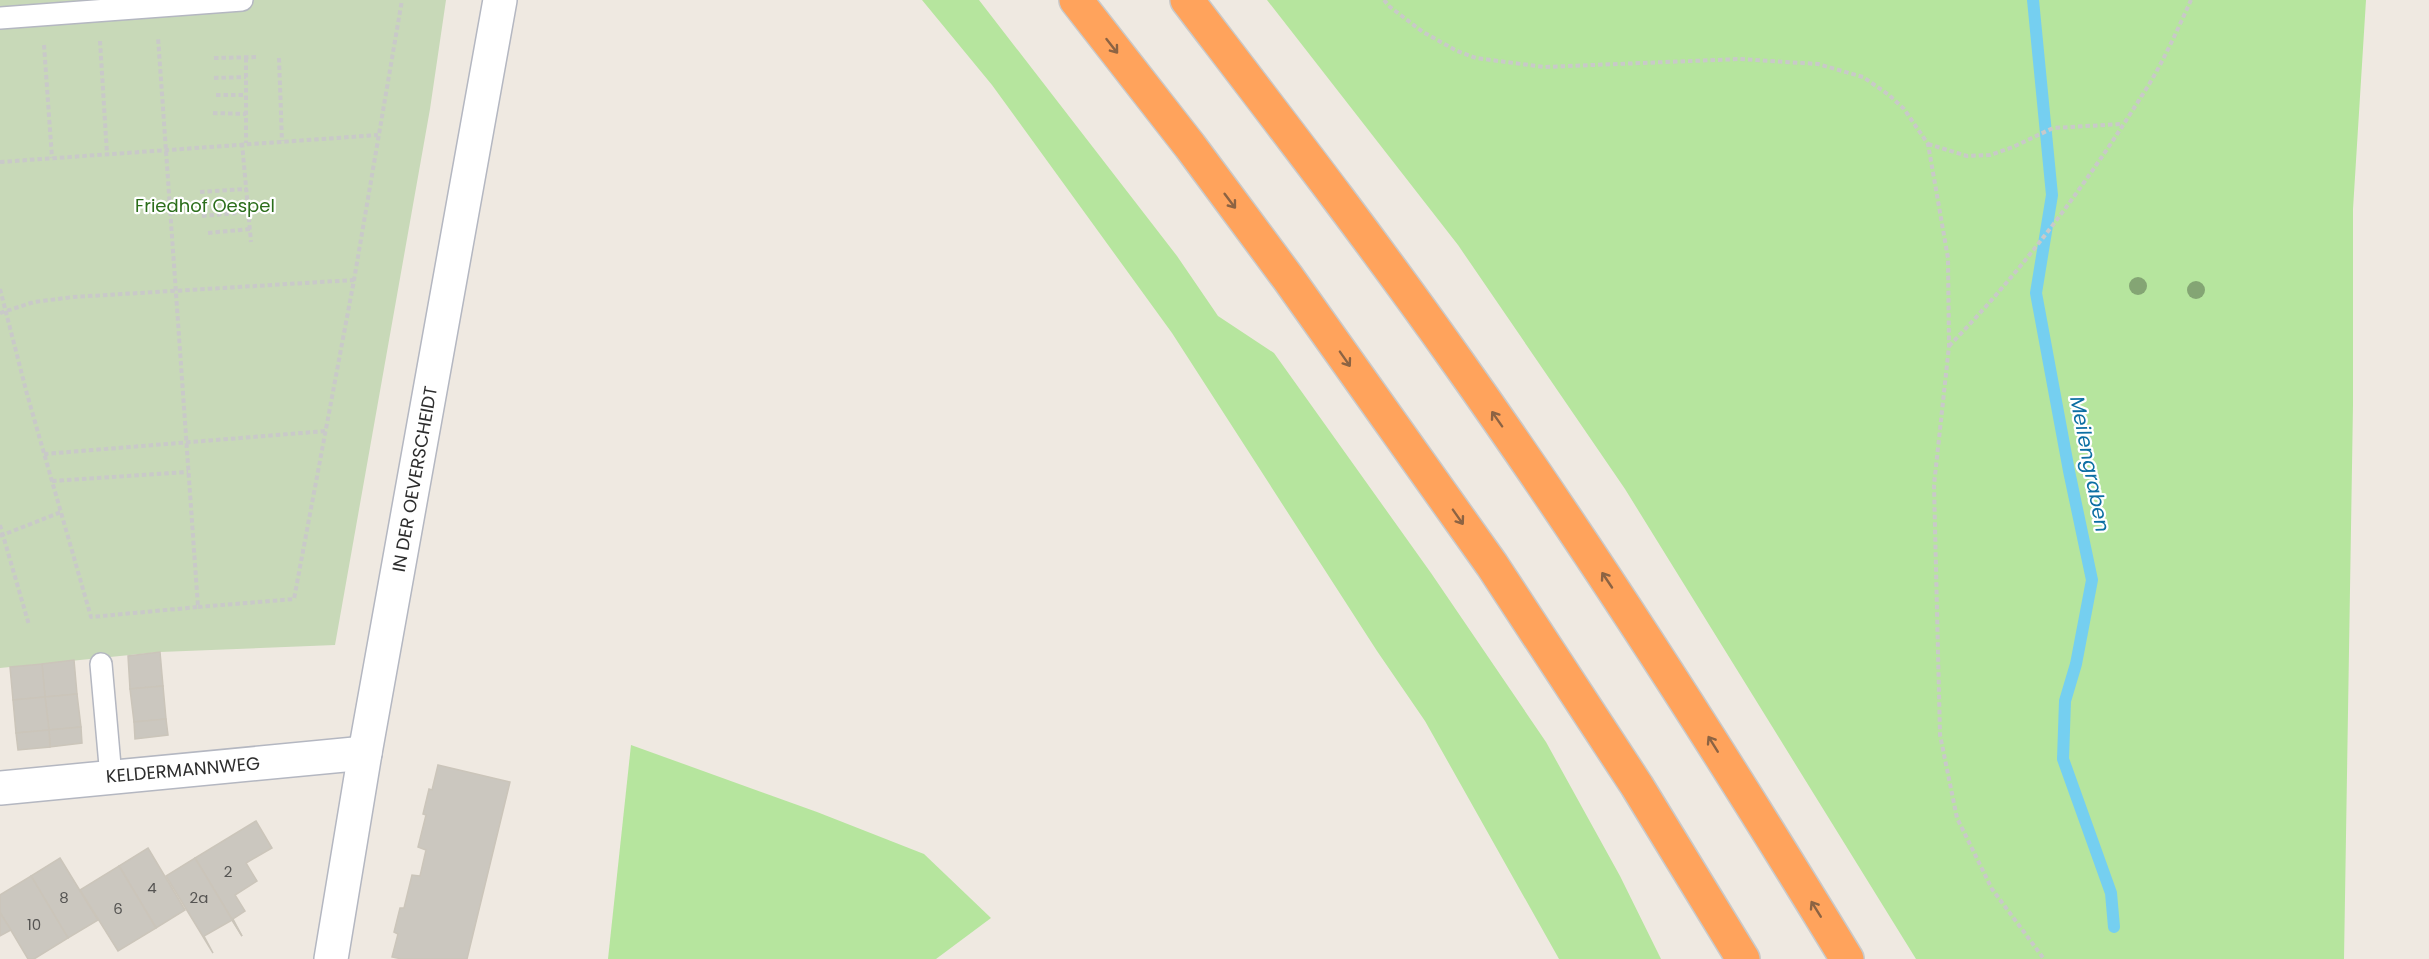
<svg xmlns="http://www.w3.org/2000/svg" width="2429" height="959" viewBox="0 0 2429 959" font-family="Poppins,sans-serif">
  <style>
    .green { fill: #b6e59e }
    .cemetery { fill: #c8d9b8 }
    .lines { fill: none; stroke-linecap: round; stroke-linejoin: round }
    .stream { stroke: #75cff0; stroke-width: 12 }
    .building { fill: #cbc7bf; stroke: #cbc5ba; stroke-width: 1.5 }
    .lane-casing { stroke: #b4b7c1; stroke-width: 24 }
    .street-casing { stroke: #b4b7c1; stroke-width: 36 }
    .highway-casing { stroke: #c9c9c9; stroke-width: 36 }
    .path { stroke: #c9c9c9; stroke-width: 4; stroke-dasharray: 4.5 3; stroke-linecap: butt }
    .lane { stroke: #fff; stroke-width: 21 }
    .street { stroke: #fff; stroke-width: 33 }
    .highway { stroke: #ffa35c; stroke-width: 33 }
    .tree { fill: #84a574 }
    .oneway { stroke: #8c6343 }
    .labels { text-anchor: middle; stroke-width: 4.5; stroke-linejoin: round; paint-order: stroke }
    .number-label { font-size: 15px; fill: #555452 }
    .park-label { font-size: 18px; fill: #2c6e1b; stroke: #fff }
    .street-label { font-size: 18px; fill: #2e2e2e; stroke: #fff }
    .water-label { font-size: 20px; font-style: italic; fill: #0d6fa3; stroke: #fff }
  </style>
  <rect width="100%" height="100%" fill="#efe9e1"/>
  <g class="green">
    <path d="M 922,0 L 979,0 L 1177,256 L 1218,316 L 1274,353 L 1431,573 L 1546,742 L 1620,876 L 1661,959 L 1559,959 L 1425,721 L 1377,651 L 1172,333 L 992,85 Z"/>
    <path d="M 1267,0 L 2366,0 L 2353,209 L 2353,405 L 2344,959 L 1916,959 L 1625,489 L 1458,245 Z"/>
    <path d="M 631,745 L 817,812 L 924,854 L 991,918 L 936,959 L 608,959 Z"/>
  </g>
  <path class="cemetery" d="M 0,0 L 446,0 L 430,109 L 335,645 L 160,652 L 0,668 Z"/>
  <g class="lines">
    <path class="stream" d="M 2033,0 L 2052,195 L 2036,293 L 2069,471 L 2092,580 L 2076,664 L 2065,701 L 2063,759 L 2111,893 L 2114,927"/>
  </g>
  <g class="building">
    <path d="M 160,652 L 163,686 L 130,689 L 128,656 Z"/>
    <path d="M 74,660 L 77,694 L 45,697 L 42,664 Z"/>
    <path d="M 42,664 L 45,697 L 13,700 L 10,667 Z"/>
    <path d="M 163,686 L 166,719 L 134,722 L 130,689 Z"/>
    <path d="M 77,694 L 81,727 L 49,730 L 45,697 Z"/>
    <path d="M 45,697 L 49,730 L 16,733 L 13,700 Z"/>
    <path d="M 166,719 L 168,735 L 135,739 L 134,722 Z"/>
    <path d="M 81,727 L 82,743 L 50,747 L 49,730 Z"/>
    <path d="M 49,730 L 50,747 L 18,750 L 16,733 Z"/>
    <path d="M 438,765 L 510,782 L 467,959 L 402,959 L 392,957 L 398,934 L 394,932 L 400,908 L 404,908 L 412,875 L 420,876 L 426,850 L 418,847 L 426,815 L 423,814 L 429,789 L 432,790 Z"/>
    <path d="M 256,821 L 272,848 L 246,863 L 257,881 L 235,895 L 245,911 L 233,919 L 242,936 L 195,858 Z"/>
    <path d="M 148,848 L 185,910 L 156,928 L 119,866 Z"/>
    <path d="M 60,858 L 98,920 L 68,938 L 31,876 Z"/>
    <path d="M 195,858 L 242,936 L 232,920 L 204,936 L 213,953 L 166,876 Z"/>
    <path d="M 119,866 L 156,928 L 118,951 L 80,890 Z"/>
    <path d="M 31,876 L 68,938 L 34,959 L 28,959 L 0,912 L 0,895 Z"/>
    <path d="M 0,913 L 11,930 L 0,936 Z"/>
  </g>
  <g class="lines">
    <g class="lane-casing">
      <g id="lane">
        <path d="M 0,18 L 242,0"/>
        <path d="M 101,664 L 111,777"/>
      </g>
    </g>
    <g class="street-casing">
      <g id="street">
        <path d="M 0,788 L 365,753"/>
        <path d="M 331,959 L 365,753 L 500,0"/>
      </g>
    </g>
    <g class="highway-casing">
      <g id="highway">
        <path d="M 1076,0 L 1190,146 L 1288,278 L 1492,565 L 1637,786 L 1743,959"/>
        <path d="M 1187,0 C 1278,119 1370,238 1457,361 C 1595,555 1723,756 1847,959"/>
      </g>
    </g>
    <g class="path">
      <path d="M 1384,0 L 1390,7 L 1423,32 L 1457,51 L 1476,58 L 1544,67 L 1740,59 L 1818,64 L 1863,77 L 1889,95 L 1904,109 L 1928,144 L 1948,258 L 1949,346 L 1934,485 L 1940,735 L 1957,818 L 1992,889 L 2044,959"/>
      <path d="M 100,41 L 107,154"/>
      <path d="M 44,45 L 52,158"/>
      <path d="M 214,58 L 258,57"/>
      <path d="M 246,58 L 246,143"/>
      <path d="M 279,58 L 282,141"/>
      <path d="M 214,78 L 246,77"/>
      <path d="M 216,95 L 246,95"/>
      <path d="M 213,113 L 246,114"/>
      <path d="M 242,143 L 251,242"/>
      <path d="M 1928,144 L 1967,156 L 1990,155 L 2013,147 L 2053,128 L 2122,124"/>
      <path d="M 0,162 L 378,135"/>
      <path d="M 200,192 L 247,189"/>
      <path d="M 202,216 L 249,212"/>
      <path d="M 208,233 L 250,229"/>
      <path d="M 0,289 L 27,394 L 91,617 L 198,607 L 158,37"/>
      <path d="M 0,313 L 34,302 L 73,297 L 354,280"/>
      <path d="M 1949,346 C 2023,270 2085,186 2141,97 C 2161,67 2176,33 2191,0"/>
      <path d="M 44,454 L 326,431"/>
      <path d="M 52,481 L 188,472"/>
      <path d="M 0,525 L 29,625"/>
      <path d="M 0,536 L 61,512"/>
      <path d="M 198,607 L 294,599 L 354,280 L 402,0"/>
    </g>
    <use href="#lane" class="lane"/>
    <use href="#street" class="street"/>
    <use href="#highway" class="highway"/>
  </g>
  <g class="tree">
    <circle cx="2138" cy="286" r="9"/>
    <circle cx="2196" cy="290" r="9"/>
  </g>
  <defs><path id="oneway-shaft" d="M-6 0H5M1.5-3L5.5 0L1.5 3" fill="none" stroke-width="1.6" stroke-linecap="round" stroke-linejoin="round" transform="scale(1.5)"/></defs>
  <g class="oneway">
    <use href="#oneway-shaft" transform="translate(1112 46) rotate(52)"/>
    <use href="#oneway-shaft" transform="translate(1230 201) rotate(53)"/>
    <use href="#oneway-shaft" transform="translate(1345 359) rotate(55)"/>
    <use href="#oneway-shaft" transform="translate(1497 419) rotate(-125)"/>
    <use href="#oneway-shaft" transform="translate(1458 517) rotate(55)"/>
    <use href="#oneway-shaft" transform="translate(1607 580) rotate(-124)"/>
    <use href="#oneway-shaft" transform="translate(1713 744) rotate(-122)"/>
    <use href="#oneway-shaft" transform="translate(1816 909) rotate(-122)"/>
  </g>
  <g class="labels">
    <g class="number-label">
      <text x="228" y="877">2</text>
      <text x="152" y="893">4</text>
      <text x="64" y="903">8</text>
      <text x="199" y="903">2a</text>
      <text x="118" y="914">6</text>
      <text x="34" y="930">10</text>
    </g>
    <g class="park-label">
      <text x="205" y="212">Friedhof Oespel</text>
    </g>
    <g class="street-label">
      <text transform="translate(415 479) rotate(-80)" y="6">IN DER OEVERSCHEIDT</text>
      <text transform="translate(183 770) rotate(-5)" y="6">KELDERMANNWEG</text>
    </g>
    <g class="water-label">
      <text transform="translate(2090 464) rotate(79)" y="7">Meilengraben</text>
    </g>
  </g>
</svg>
